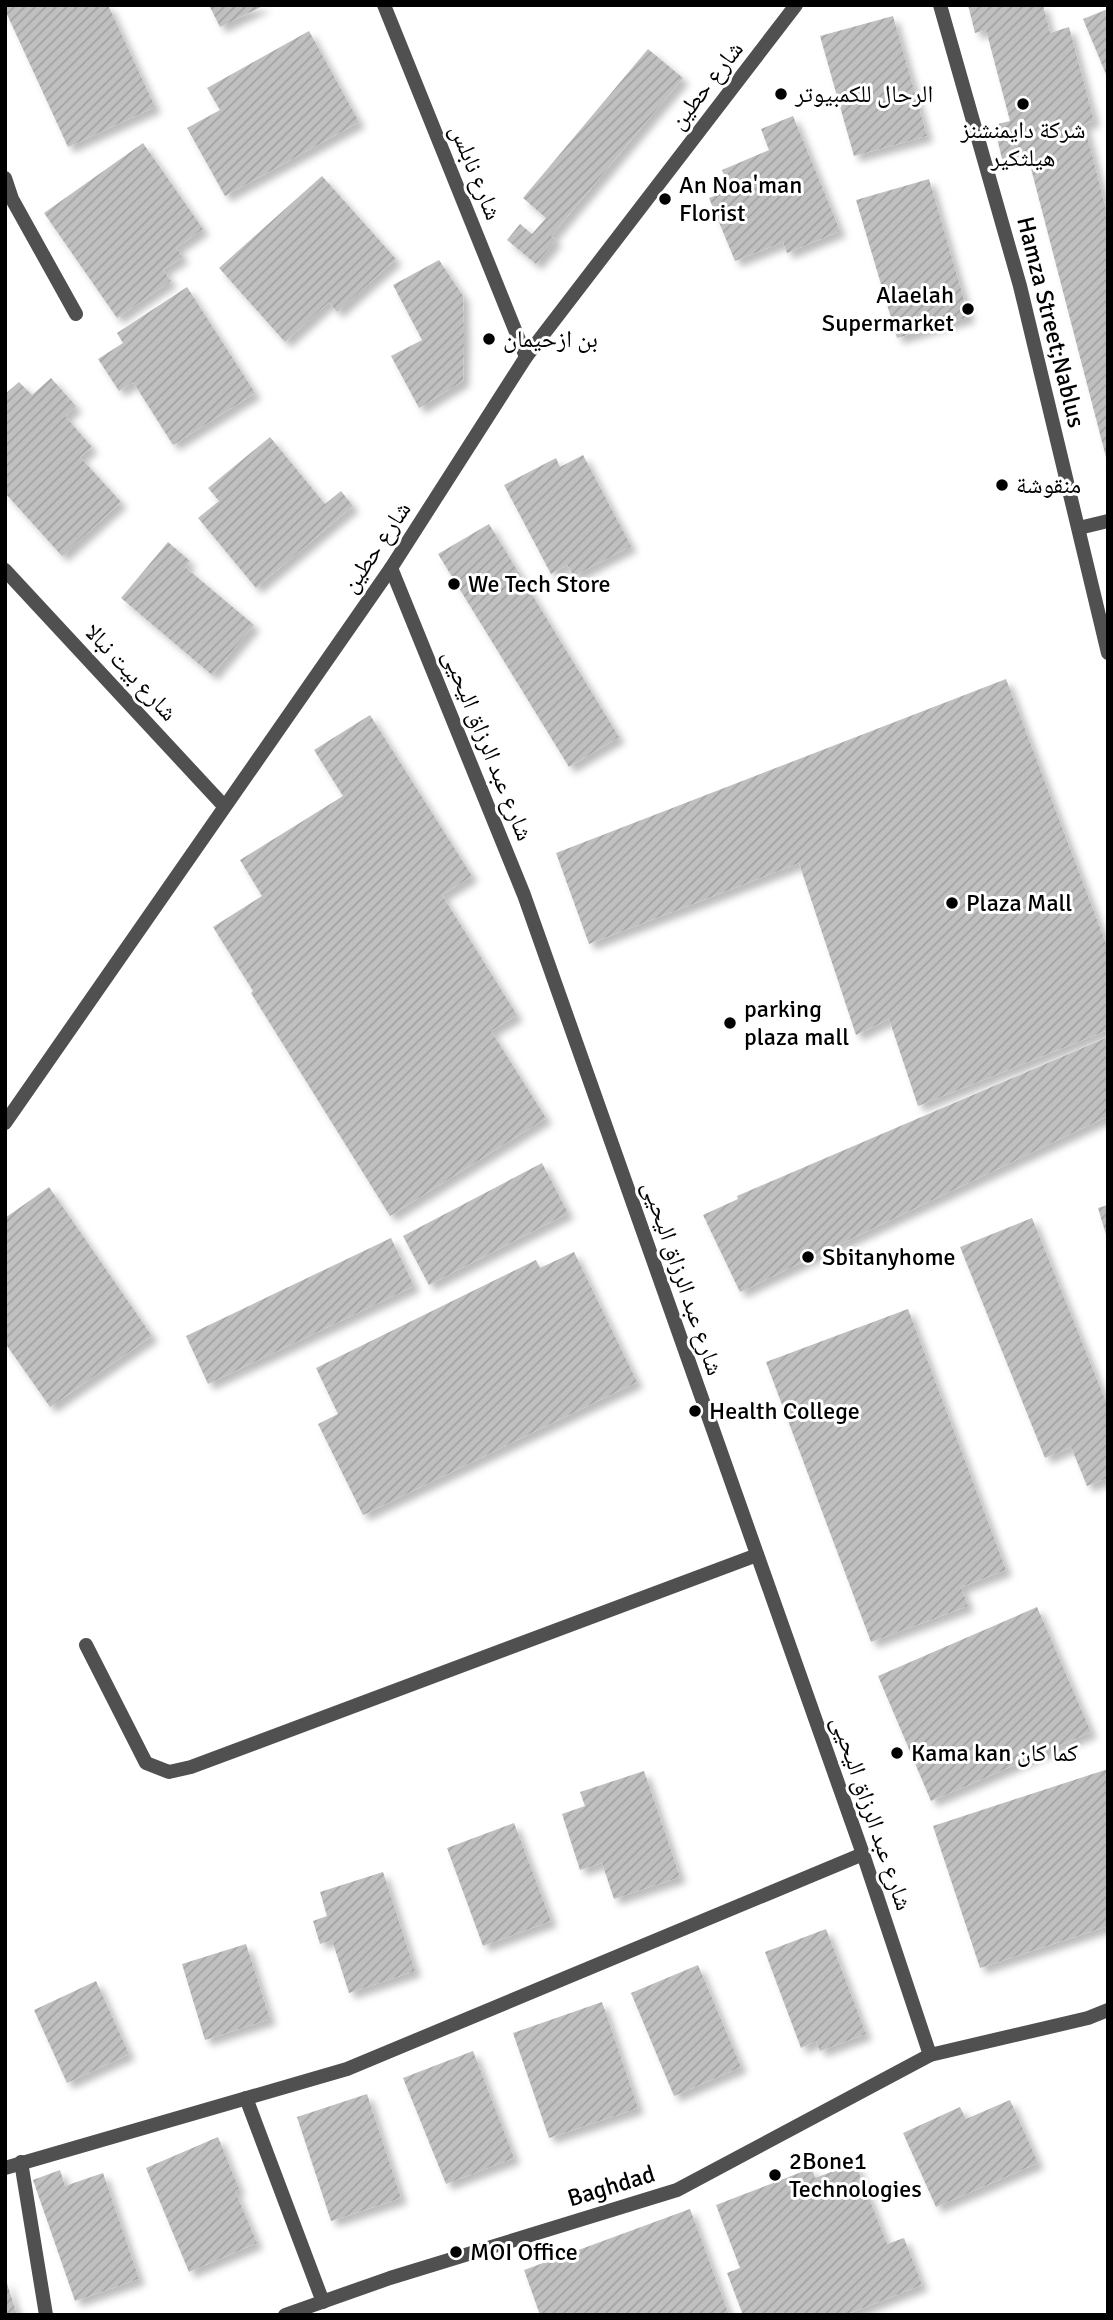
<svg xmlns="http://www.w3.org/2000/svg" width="1113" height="2320" viewBox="0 0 1113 2320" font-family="Signika,'Noto Naskh Arabic',sans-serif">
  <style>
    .building { fill: url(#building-hatch); filter: url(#shadow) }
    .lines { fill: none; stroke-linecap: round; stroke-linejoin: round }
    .service { stroke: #505050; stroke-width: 14 }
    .minor { stroke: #505050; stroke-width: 14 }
    .poi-dot { fill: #000; stroke: #fff; stroke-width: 2.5 }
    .labels { text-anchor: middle; stroke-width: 6; stroke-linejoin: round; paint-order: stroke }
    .street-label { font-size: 24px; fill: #000; stroke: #fff }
    .poi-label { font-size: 24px; fill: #000; stroke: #fff; text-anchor: start }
  </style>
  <defs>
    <pattern id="building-hatch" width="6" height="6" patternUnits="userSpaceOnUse" patternTransform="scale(1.75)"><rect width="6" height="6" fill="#c0c0c0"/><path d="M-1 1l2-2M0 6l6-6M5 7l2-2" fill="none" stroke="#a3a3a3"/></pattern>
    <filter id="shadow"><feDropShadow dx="6" dy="6" stdDeviation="3.5" flood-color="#0004"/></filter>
  </defs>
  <rect width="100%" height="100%" fill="#fff"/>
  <g class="building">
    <path d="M 5,5 L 108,5 L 155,107 L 68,147 L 5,10 Z"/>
    <path d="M 209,5 L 265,5 L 220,27 Z"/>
    <path d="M 968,5 L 1043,5 L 1050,33 L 1069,27 L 1094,121 L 1084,124 L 1108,217 L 1108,465 L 1027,153 L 1002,159 L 994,125 L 1010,121 L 986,30 L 975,33 Z"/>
    <path d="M 1108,9 L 1108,79 L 1083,19 Z"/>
    <path d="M 893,16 L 927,136 L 854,156 L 820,36 Z"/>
    <path d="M 309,31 L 359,122 L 225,196 L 187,128 L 220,110 L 207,88 Z"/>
    <path d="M 648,49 L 683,78 L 551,236 L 556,240 L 536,264 L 507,240 L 520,224 L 532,234 L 546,218 L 523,198 Z"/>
    <path d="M 793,116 L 840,231 L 787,253 L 783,242 L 735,261 L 709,198 L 730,190 L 722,170 L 769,150 L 761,129 Z"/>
    <path d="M 143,143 L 203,229 L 176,248 L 183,257 L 163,270 L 171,281 L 117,318 L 44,213 Z"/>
    <path d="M 322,176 L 396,259 L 337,312 L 329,302 L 285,342 L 219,268 Z"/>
    <path d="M 929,179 L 969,317 L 897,338 L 856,200 Z"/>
    <path d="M 439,260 L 463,296 L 464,338 L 463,381 L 419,408 L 391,356 L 422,340 L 393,285 Z"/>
    <path d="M 187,287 L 255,393 L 173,445 L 133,382 L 119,391 L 98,359 L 123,343 L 117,333 Z"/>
    <path d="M 51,378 L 76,406 L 65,416 L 92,447 L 80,457 L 121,502 L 62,556 L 5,493 L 5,394 L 19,382 L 32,395 Z"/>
    <path d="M 270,437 L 325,504 L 341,491 L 353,506 L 256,588 L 198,518 L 219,501 L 208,488 Z"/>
    <path d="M 583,455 L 631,546 L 574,576 L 567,565 L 551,574 L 504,485 L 556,458 L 560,467 Z"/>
    <path d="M 489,524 L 619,737 L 569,767 L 438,554 Z"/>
    <path d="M 168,542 L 190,561 L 185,567 L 254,625 L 212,675 L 121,598 Z"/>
    <path d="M 1006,679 L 1108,949 L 1108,1030 L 918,1106 L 889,1019 L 856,1035 L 799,863 L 589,944 L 556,853 Z"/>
    <path d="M 370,715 L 472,876 L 442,895 L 517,1015 L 491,1031 L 546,1118 L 390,1216 L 251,993 L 253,991 L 213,927 L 262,896 L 240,860 L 343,796 L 314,750 Z"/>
    <path d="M 1108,1037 L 1108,1116 L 740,1292 L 703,1215 L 738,1199 L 737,1196 Z"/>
    <path d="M 542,1163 L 568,1213 L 429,1285 L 403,1236 Z"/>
    <path d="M 49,1187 L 152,1336 L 50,1407 L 5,1343 L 5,1218 Z"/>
    <path d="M 1108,1205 L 1108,1238 L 1107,1238 L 1098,1208 Z"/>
    <path d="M 1032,1218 L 1108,1407 L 1108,1485 L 1105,1479 L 1087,1486 L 1071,1447 L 1045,1458 L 960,1247 Z"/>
    <path d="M 391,1238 L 414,1286 L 208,1384 L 186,1336 Z"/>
    <path d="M 574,1252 L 637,1382 L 363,1515 L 318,1424 L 338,1414 L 316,1368 L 536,1260 L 540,1268 Z"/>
    <path d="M 908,1309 L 1006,1570 L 961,1587 L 968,1606 L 871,1642 L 766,1362 Z"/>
    <path d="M 1037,1607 L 1091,1732 L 931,1801 L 878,1676 Z"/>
    <path d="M 1108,1769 L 1108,1926 L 980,1968 L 933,1826 Z"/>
    <path d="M 644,1771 L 680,1877 L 614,1899 L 602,1863 L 580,1870 L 562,1814 L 585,1806 L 580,1792 Z"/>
    <path d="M 514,1823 L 551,1921 L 483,1946 L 447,1848 Z"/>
    <path d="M 383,1872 L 415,1971 L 349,1993 L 332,1940 L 320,1944 L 313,1921 L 327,1916 L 320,1892 Z"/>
    <path d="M 826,1929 L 866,2034 L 820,2051 L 816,2041 L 801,2048 L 765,1952 Z"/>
    <path d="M 246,1944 L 270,2019 L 205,2040 L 182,1964 Z"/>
    <path d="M 698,1965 L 741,2067 L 674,2096 L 631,1993 Z"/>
    <path d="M 96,1981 L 129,2054 L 67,2083 L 34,2010 Z"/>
    <path d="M 602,2002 L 638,2108 L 549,2138 L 513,2033 Z"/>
    <path d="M 473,2051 L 514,2158 L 446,2184 L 403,2078 Z"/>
    <path d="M 367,2094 L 401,2198 L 331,2221 L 297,2117 Z"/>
    <path d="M 1010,2100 L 1038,2163 L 936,2207 L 903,2133 L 960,2107 L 966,2119 Z"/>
    <path d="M 218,2137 L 239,2189 L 235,2191 L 257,2243 L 189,2272 L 146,2168 Z"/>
    <path d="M 855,2163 L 887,2244 L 904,2238 L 922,2285 L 845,2315 L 743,2315 L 727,2273 L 740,2268 L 716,2205 L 812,2168 L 815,2178 Z"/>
    <path d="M 60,2170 L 65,2186 L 103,2173 L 139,2279 L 75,2301 L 33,2180 Z"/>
    <path d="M 690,2209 L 729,2315 L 540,2315 L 524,2270 Z"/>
    <path d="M 5,2280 L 6,2280 L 17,2315 L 5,2315 Z"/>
  </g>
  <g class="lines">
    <g class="service">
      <path d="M 5,178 L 12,199 L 76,314"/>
      <path d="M 86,1645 L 146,1763 L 169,1772 L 191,1767 L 757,1555"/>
    </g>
    <g class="minor">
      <path d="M 384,5 L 526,357"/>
      <path d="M 940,5 L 1020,286 L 1108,653"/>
      <path d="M 1079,528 L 1108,521"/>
      <path d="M 391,568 L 524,895 L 863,1854 L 930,2055 L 1088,2018 L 1108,2010"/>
      <path d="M 5,570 L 224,806"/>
      <path d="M 5,1123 L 391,568 L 526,357 L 796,5"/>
      <path d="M 246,2098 L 323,2302"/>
      <path d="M 21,2162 L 46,2315"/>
      <path d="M 5,2168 L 347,2069 L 863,1854"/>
      <path d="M 285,2315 L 390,2278 L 677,2190 L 930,2055"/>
    </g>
  </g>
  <g class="poi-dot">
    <circle cx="781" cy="94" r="7"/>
    <circle cx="1023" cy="104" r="7"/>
    <circle cx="665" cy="199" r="7"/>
    <circle cx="968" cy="309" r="7"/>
    <circle cx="489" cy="339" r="7"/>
    <circle cx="1002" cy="485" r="7"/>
    <circle cx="454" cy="584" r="7"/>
    <circle cx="952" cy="903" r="7"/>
    <circle cx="730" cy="1023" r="7"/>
    <circle cx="808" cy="1257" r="7"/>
    <circle cx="695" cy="1411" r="7"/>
    <circle cx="897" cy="1753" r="7"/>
    <circle cx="775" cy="2175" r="7"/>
    <circle cx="456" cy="2252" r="7"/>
  </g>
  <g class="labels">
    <g class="street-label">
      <text transform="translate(706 85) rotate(-52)" y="8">شارع حطين</text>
      <text transform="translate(476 172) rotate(68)" y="8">شارع نابلس</text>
      <text transform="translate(1051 322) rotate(76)" y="8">Hamza Street;Nablus</text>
      <text transform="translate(376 547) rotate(-56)" y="8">شارع حطين</text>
      <text transform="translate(131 672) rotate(47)" y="8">شارع بيت نبالا</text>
      <text transform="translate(488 745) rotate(68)" y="8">شارع عبد الرزاق اليحيى</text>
      <text transform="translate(683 1278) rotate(71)" y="8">شارع عبد الرزاق اليحيى</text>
      <text transform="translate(872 1813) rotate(71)" y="8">شارع عبد الرزاق اليحيى</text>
      <text transform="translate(611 2186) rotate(-17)" y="8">Baghdad</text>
    </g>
    <g class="poi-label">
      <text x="795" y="102">الرحال للكمبيوتر</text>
      <text x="1023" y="138" text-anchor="middle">شركة دايمنشنز<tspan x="1023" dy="28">هيلثكير</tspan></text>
      <text x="679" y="193">An Noa'man<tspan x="679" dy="28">Florist</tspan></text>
      <text x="954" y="303" text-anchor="end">Alaelah<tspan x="954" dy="28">Supermarket</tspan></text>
      <text x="503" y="347">بن ازحيمان</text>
      <text x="1016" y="493">منقوشة</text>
      <text x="468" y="592">We Tech Store</text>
      <text x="966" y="911">Plaza Mall</text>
      <text x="744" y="1017">parking<tspan x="744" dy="28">plaza mall</tspan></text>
      <text x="822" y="1265">Sbitanyhome</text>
      <text x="709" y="1419">Health College</text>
      <text x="911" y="1761">Kama kan كما كان</text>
      <text x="789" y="2169">2Bone1<tspan x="789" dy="28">Technologies</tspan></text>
      <text x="470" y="2260">MOI Office</text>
    </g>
  </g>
  <rect width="1113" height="2320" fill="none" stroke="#000000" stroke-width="14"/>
</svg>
